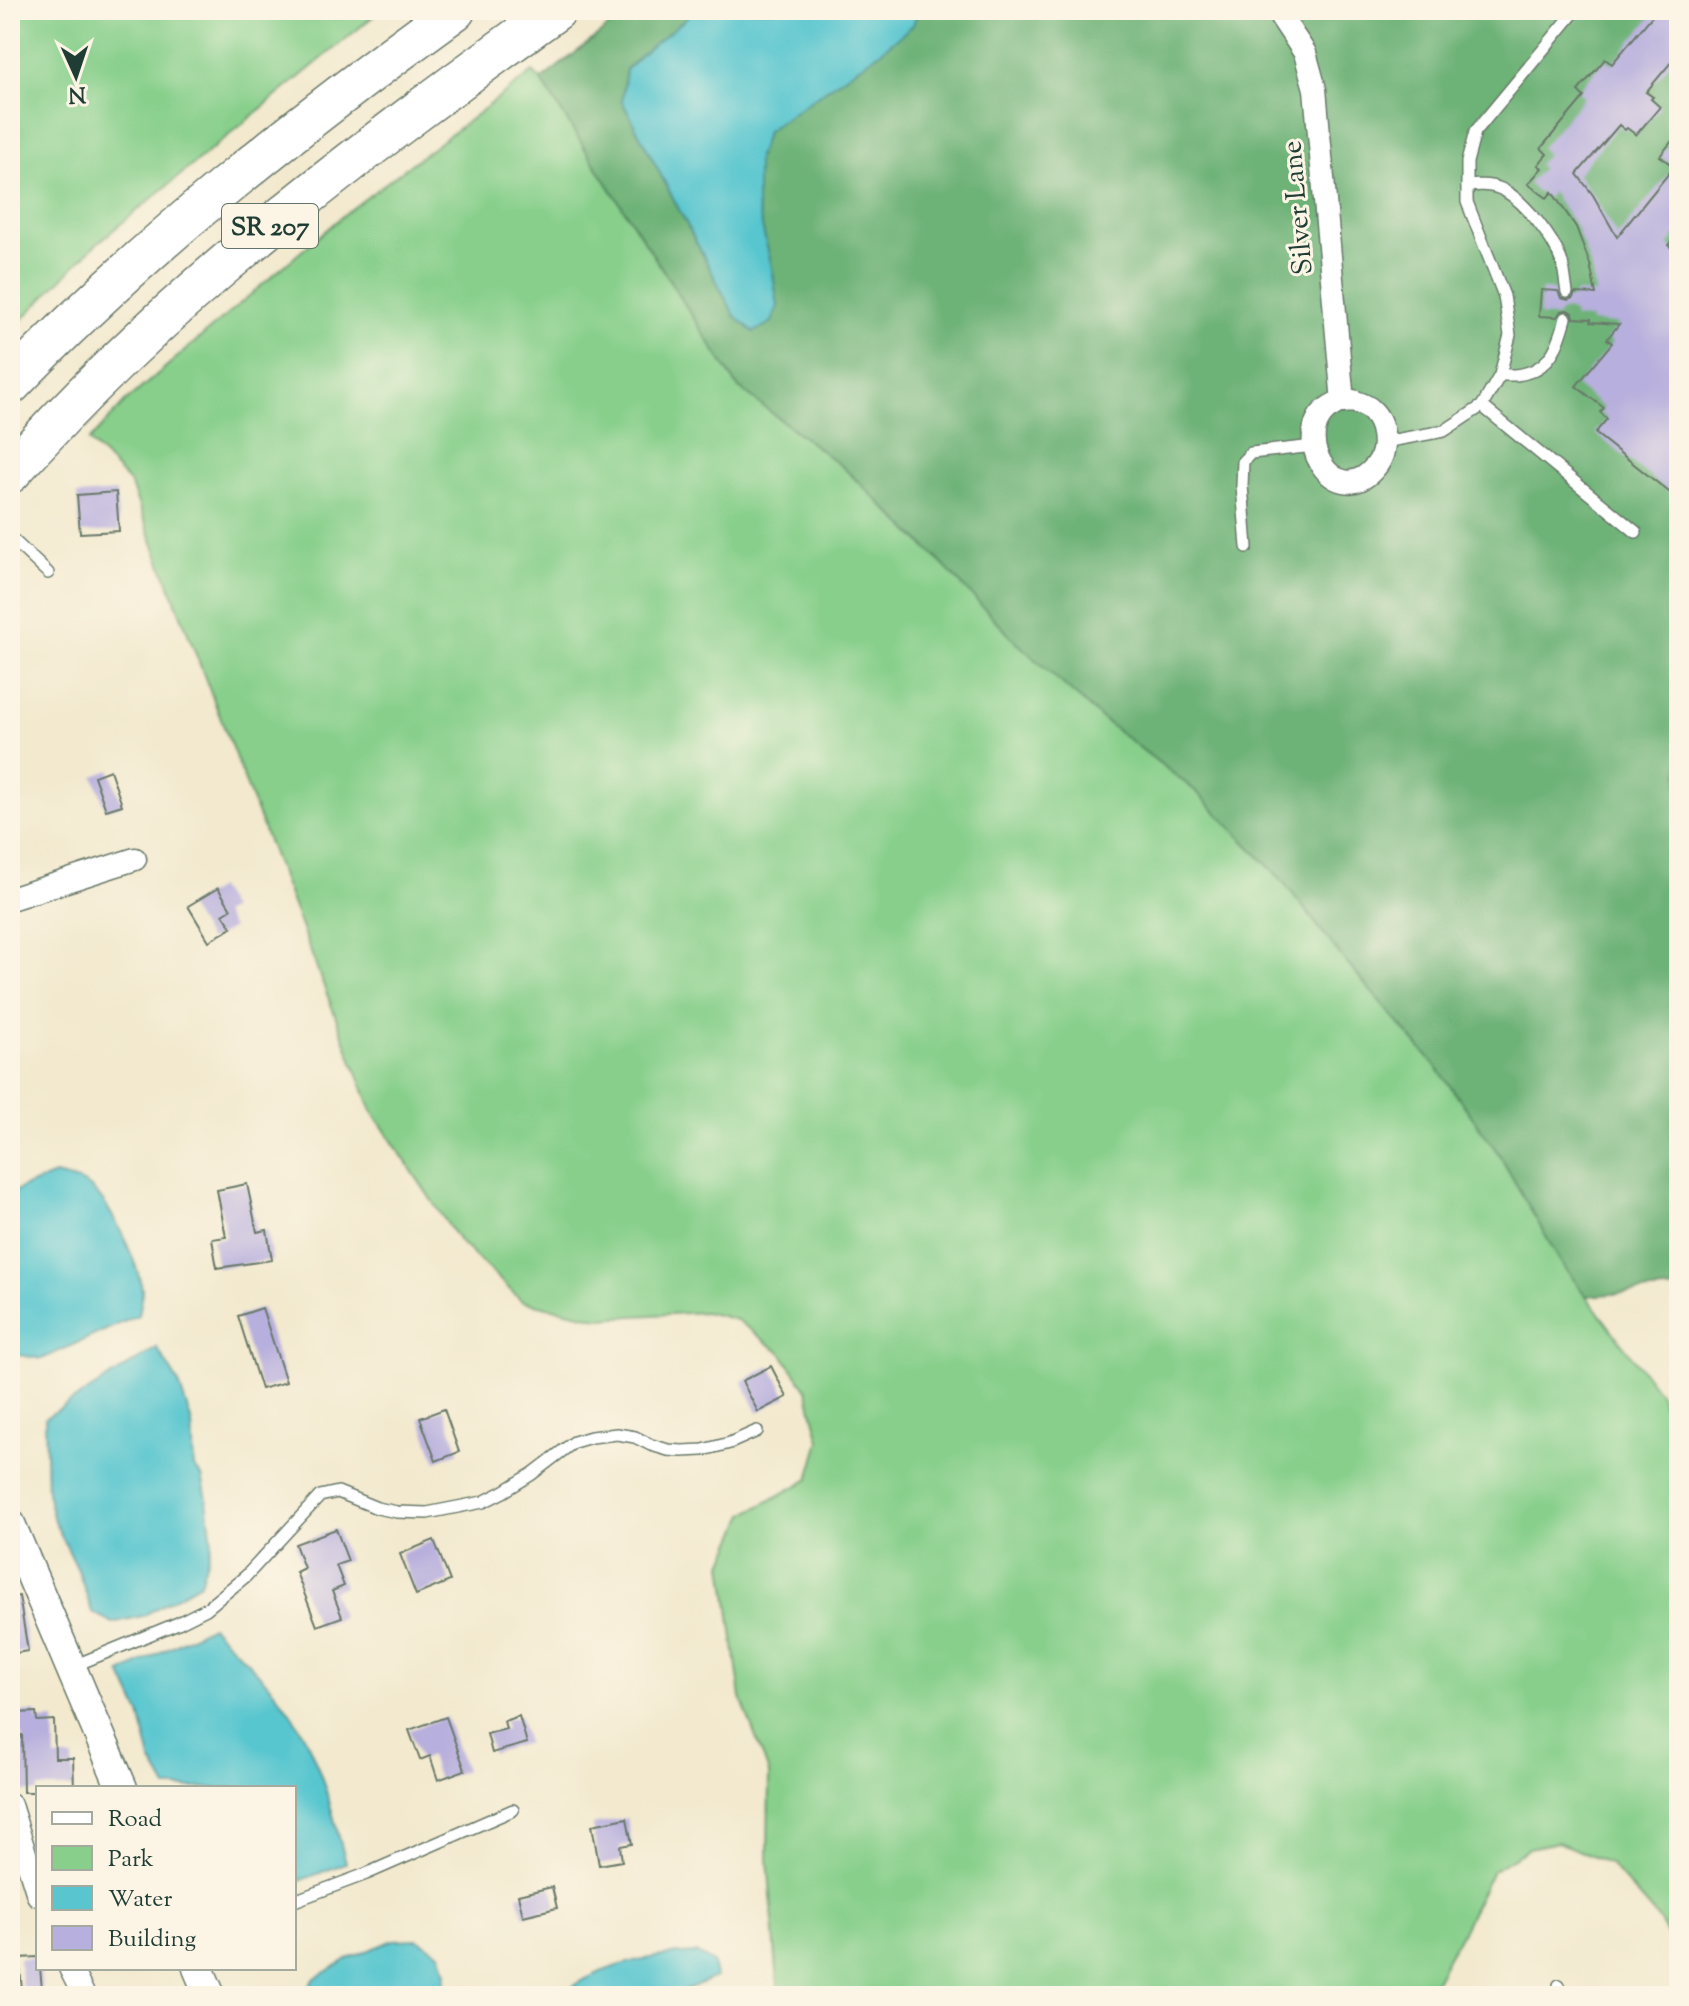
<svg xmlns="http://www.w3.org/2000/svg" width="1689" height="2006" viewBox="0 0 1689 2006" font-family="'Sorts Mill Goudy',serif">
  <style>
    .green { fill: #87cf8b; stroke: #538660; stroke-width: 2 }
    .forest { fill: #6db277; stroke: #467856; stroke-width: 2 }
    .water { fill: #59c6cf; stroke: #3c8282; stroke-width: 2 }
    .building { fill: #b7afdd }
    .lines { fill: none; stroke-linecap: round; stroke-linejoin: round }
    .lane-casing { stroke: #69796a; stroke-width: 14 }
    .street-casing { stroke: #69796a; stroke-width: 25 }
    .secondary-casing { stroke: #69796a; stroke-width: 33 }
    .highway-casing { stroke: #69796a; stroke-width: 43 }
    .lane { stroke: #fff; stroke-width: 11 }
    .street { stroke: #fff; stroke-width: 22 }
    .secondary { stroke: #fff; stroke-width: 30 }
    .highway { stroke: #fff; stroke-width: 40 }
    .labels { text-anchor: middle; stroke-width: 6; stroke-linejoin: round; paint-order: stroke }
    .shield { fill: #fcf5e5; stroke: #617469; stroke-width: 2 }
    .shield-label { font-size: 26px; font-weight: bold; fill: #1f3d34 }
    .street-label { font-size: 28px; fill: #1f3d34; stroke: #fcf5e5 }
  </style>
  <rect width="100%" height="100%" fill="#fcf5e5"/>
  <filter id="ink" filterUnits="userSpaceOnUse"><feTurbulence type="fractalNoise" baseFrequency=".0125" numOctaves="2"/><feDisplacementMap in="SourceGraphic" scale="16" xChannelSelector="R" yChannelSelector="G"/><feConvolveMatrix kernelMatrix="1 2 1 2 8 2 1 2 1" color-interpolation-filters="sRGB"/></filter>
  <filter id="wash" filterUnits="userSpaceOnUse"><feTurbulence type="fractalNoise" baseFrequency=".006" numOctaves="4" result="noise"/><feDisplacementMap in="SourceGraphic" scale="32" xChannelSelector="R" yChannelSelector="G"/><feGaussianBlur stdDeviation="1.8" result="paint"/><feColorMatrix in="noise" values="0 0 0 0 0 0 0 0 0 0 0 0 0 0 0 0 0 1.4 0 .05"/><feComposite in="paint" operator="in"/></filter>
  <g filter="url(#wash)">
    <rect width="100%" height="100%" fill="#f2e9ce"/>
    <g class="green">
      <path d="M 10,10 L 381,10 L 94,246 L 10,332 Z"/>
      <path d="M 533,72 L 541,80 L 738,387 L 844,468 L 1100,717 L 1197,792 L 1282,880 L 1345,961 L 1435,1065 L 1499,1154 L 1560,1261 L 1660,1394 L 1679,1451 L 1679,1955 L 1659,1920 L 1610,1864 L 1558,1842 L 1529,1848 L 1492,1871 L 1462,1931 L 1431,1988 L 1424,1996 L 779,1996 L 768,1859 L 769,1773 L 741,1698 L 723,1564 L 745,1514 L 809,1479 L 820,1441 L 807,1390 L 781,1353 L 737,1320 L 705,1312 L 598,1318 L 522,1301 L 459,1241 L 372,1111 L 130,483 L 89,441 L 125,402 L 346,213 Z"/>
    </g>
    <path class="forest" d="M 630,10 L 697,10 L 644,52 L 626,69 L 622,101 L 735,316 L 754,332 L 778,306 L 772,268 L 757,206 L 757,159 L 767,131 L 880,52 L 913,25 L 918,10 L 1679,10 L 1679,1289 L 1586,1296 L 1560,1261 L 1499,1154 L 1435,1065 L 1345,961 L 1282,880 L 1197,792 L 1100,717 L 1016,642 L 927,548 L 844,468 L 738,387 L 541,80 Z"/>
    <g class="water">
      <path d="M 697,10 L 918,10 L 913,25 L 880,52 L 767,131 L 757,159 L 757,206 L 772,268 L 778,306 L 772,322 L 754,332 L 735,316 L 622,101 L 626,70 L 644,52 Z"/>
      <path d="M 55,1175 C 67,1178 81,1180 91,1188 C 112,1206 138,1263 142,1290 C 143,1298 140,1307 139,1315 L 42,1359 L 19,1355 L 10,1357 L 10,1194 L 23,1187 Z"/>
      <path d="M 157,1348 L 179,1384 L 192,1423 L 194,1467 L 202,1476 L 207,1499 L 212,1543 L 200,1583 L 143,1616 L 112,1623 L 92,1612 L 78,1570 L 54,1521 L 47,1492 L 45,1418 Z"/>
      <path d="M 211,1626 C 241,1656 275,1686 297,1723 C 322,1765 333,1816 346,1863 L 294,1883 L 294,1788 L 167,1788 L 151,1760 L 140,1714 L 121,1673 Z"/>
      <path d="M 418,1939 L 441,1954 L 446,1973 L 442,1995 L 303,1996 L 315,1978 L 348,1959 L 393,1940 Z"/>
      <path d="M 696,1953 L 713,1963 L 716,1977 L 678,1993 L 649,1989 L 631,1996 L 560,1996 C 598,1965 649,1955 696,1953 Z"/>
    </g>
    <g id="blocks">
      <g class="building">
        <path d="M 1657,10 L 1679,10 L 1679,53 L 1646,92 L 1653,97 L 1651,99 L 1660,107 L 1636,135 L 1627,128 L 1625,130 L 1619,125 L 1577,174 L 1593,195 L 1617,237 L 1674,167 L 1660,156 L 1679,132 L 1679,232 L 1668,245 L 1679,254 L 1679,500 L 1595,433 L 1607,419 L 1600,412 L 1604,408 L 1576,386 L 1612,343 L 1607,339 L 1619,324 L 1591,322 L 1591,319 L 1574,318 L 1573,313 L 1567,310 L 1561,311 L 1557,317 L 1539,316 L 1541,290 L 1558,291 L 1561,298 L 1568,300 L 1573,298 L 1575,293 L 1596,294 L 1590,264 L 1576,227 L 1552,192 L 1547,198 L 1528,184 L 1542,168 L 1538,165 L 1547,154 L 1541,148 L 1584,97 L 1578,91 L 1605,59 L 1612,64 Z"/>
        <path d="M 116,492 L 119,531 L 80,533 L 77,495 Z"/>
        <path d="M 110,770 L 122,805 L 106,810 L 94,776 Z"/>
        <path d="M 218,888 L 231,909 L 223,914 L 232,928 L 209,941 L 188,906 Z"/>
        <path d="M 247,1184 L 257,1232 L 267,1230 L 272,1260 L 217,1268 L 212,1239 L 226,1237 L 217,1190 Z"/>
        <path d="M 262,1308 L 286,1382 L 261,1389 L 238,1316 Z"/>
        <path d="M 771,1366 L 787,1397 L 758,1412 L 742,1381 Z"/>
        <path d="M 444,1409 L 459,1452 L 436,1461 L 420,1418 Z"/>
        <path d="M 336,1529 L 348,1561 L 336,1565 L 344,1586 L 332,1591 L 342,1617 L 317,1626 L 296,1572 L 304,1568 L 295,1544 Z"/>
        <path d="M 434,1540 L 450,1581 L 416,1595 L 400,1554 Z"/>
        <path d="M 19,1596 L 28,1651 L 10,1654 L 10,1597 Z"/>
        <path d="M 36,1712 L 37,1721 L 54,1720 L 55,1758 L 73,1758 L 74,1788 L 38,1788 L 38,1792 L 23,1792 L 22,1735 L 16,1735 L 16,1713 Z"/>
        <path d="M 519,1716 L 527,1743 L 492,1753 L 487,1734 L 506,1729 L 504,1721 Z"/>
        <path d="M 446,1717 L 465,1770 L 438,1780 L 430,1756 L 420,1760 L 409,1730 Z"/>
        <path d="M 627,1818 L 632,1844 L 620,1846 L 622,1861 L 599,1865 L 592,1825 Z"/>
        <path d="M 552,1887 L 557,1908 L 523,1916 L 518,1895 Z"/>
        <path d="M 38,1957 L 38,1968 L 40,1968 L 42,1989 L 22,1990 L 19,1958 Z"/>
      </g>
    </g>
  </g>
  <g filter="url(#ink)">
    <use href="#blocks" fill-opacity="0" stroke="#69796a" stroke-width="2"/>
    <g class="lines">
      <g class="lane-casing">
        <g id="lane">
          <path d="M 1467,186 C 1480,185 1493,184 1505,191 C 1525,202 1553,238 1561,260 C 1565,270 1565,282 1567,292"/>
          <path d="M 1500,375 C 1508,375 1518,376 1526,373 C 1552,366 1560,341 1566,318"/>
          <path d="M 1482,406 L 1636,532"/>
          <path d="M 1384,442 L 1444,431 L 1482,406 L 1500,375 L 1510,335 L 1504,296 L 1467,202 L 1467,162 L 1475,132 L 1576,10"/>
          <path d="M 10,537 L 48,573"/>
          <path d="M 1247,547 L 1242,486 L 1243,461 L 1251,453 L 1314,446"/>
          <path d="M 71,1667 L 178,1623 L 206,1609 L 246,1576 L 320,1496 L 338,1492 L 377,1508 L 397,1512 L 427,1513 L 483,1502 L 503,1492 L 532,1474 L 574,1442 L 591,1437 L 617,1434 L 635,1437 L 651,1445 L 668,1450 L 682,1451 L 703,1450 L 730,1443 L 757,1431"/>
          <path d="M 294,1901 L 366,1874 L 513,1810"/>
          <path d="M 1559,1985 L 1562,1996"/>
        </g>
      </g>
      <g class="street-casing">
        <g id="street">
          <path d="M 1280,10 L 1281,17 L 1305,53 L 1315,89 L 1343,402"/>
          <path d="M 1353,401 C 1358,403 1366,405 1370,409 C 1385,422 1389,450 1376,466 C 1335,517 1284,429 1335,404 C 1340,401 1347,402 1353,401 Z"/>
          <path d="M 10,899 L 135,859"/>
          <path d="M 10,1805 L 38,1895"/>
          <path d="M 70,1968 L 84,1996"/>
        </g>
      </g>
      <g class="secondary-casing">
        <g id="secondary">
          <path d="M 10,1524 L 122,1788"/>
          <path d="M 198,1968 L 210,1996"/>
        </g>
      </g>
      <g class="highway-casing">
        <g id="highway">
          <path d="M 10,385 C 144,245 298,124 455,10"/>
          <path d="M 10,473 C 169,293 363,149 556,10"/>
        </g>
      </g>
      <use href="#lane" class="lane"/>
      <use href="#street" class="street"/>
      <use href="#secondary" class="secondary"/>
      <use href="#highway" class="highway"/>
    </g>
  </g>
  <g class="labels">
    <rect class="shield" x="222" y="204" width="96" height="44" rx="6"/>
    <g class="shield-label">
      <text x="270" y="235">SR 207</text>
    </g>
    <g class="street-label">
      <text transform="translate(1296 208) rotate(-95)" y="10">Silver Lane</text>
    </g>
  </g>
  <rect width="1689" height="2006" fill="none" stroke="#fcf5e5" stroke-width="40"/>
  <rect x="36" y="1786" width="260" height="184" fill="#fcf5e5" stroke="#a4ab9e" stroke-width="2"/>
  <rect x="52" y="1812" width="40" height="12" fill="#ffffff" stroke="#a4ab9e" stroke-width="2"/>
  <text x="108" y="1826" font-size="24" fill="#1f3d34">Road</text>
  <rect x="52" y="1846" width="40" height="24" fill="#87cf8b" stroke="#a4ab9e" stroke-width="2"/>
  <text x="108" y="1866" font-size="24" fill="#1f3d34">Park</text>
  <rect x="52" y="1886" width="40" height="24" fill="#59c6cf" stroke="#a4ab9e" stroke-width="2"/>
  <text x="108" y="1906" font-size="24" fill="#1f3d34">Water</text>
  <rect x="52" y="1926" width="40" height="24" fill="#b7afdd" stroke="#a4ab9e" stroke-width="2"/>
  <text x="108" y="1946" font-size="24" fill="#1f3d34">Building</text>
  <g transform="translate(76 76) rotate(177)" stroke="#fcf5e5" stroke-width="6" paint-order="stroke">
  <path d="M0-6L14 30L0 20L-14 30Z" fill="#1f3d34"/>
  <text y="-12" font-size="22" font-weight="bold" text-anchor="middle" fill="#1f3d34">N</text>
  </g>
</svg>
